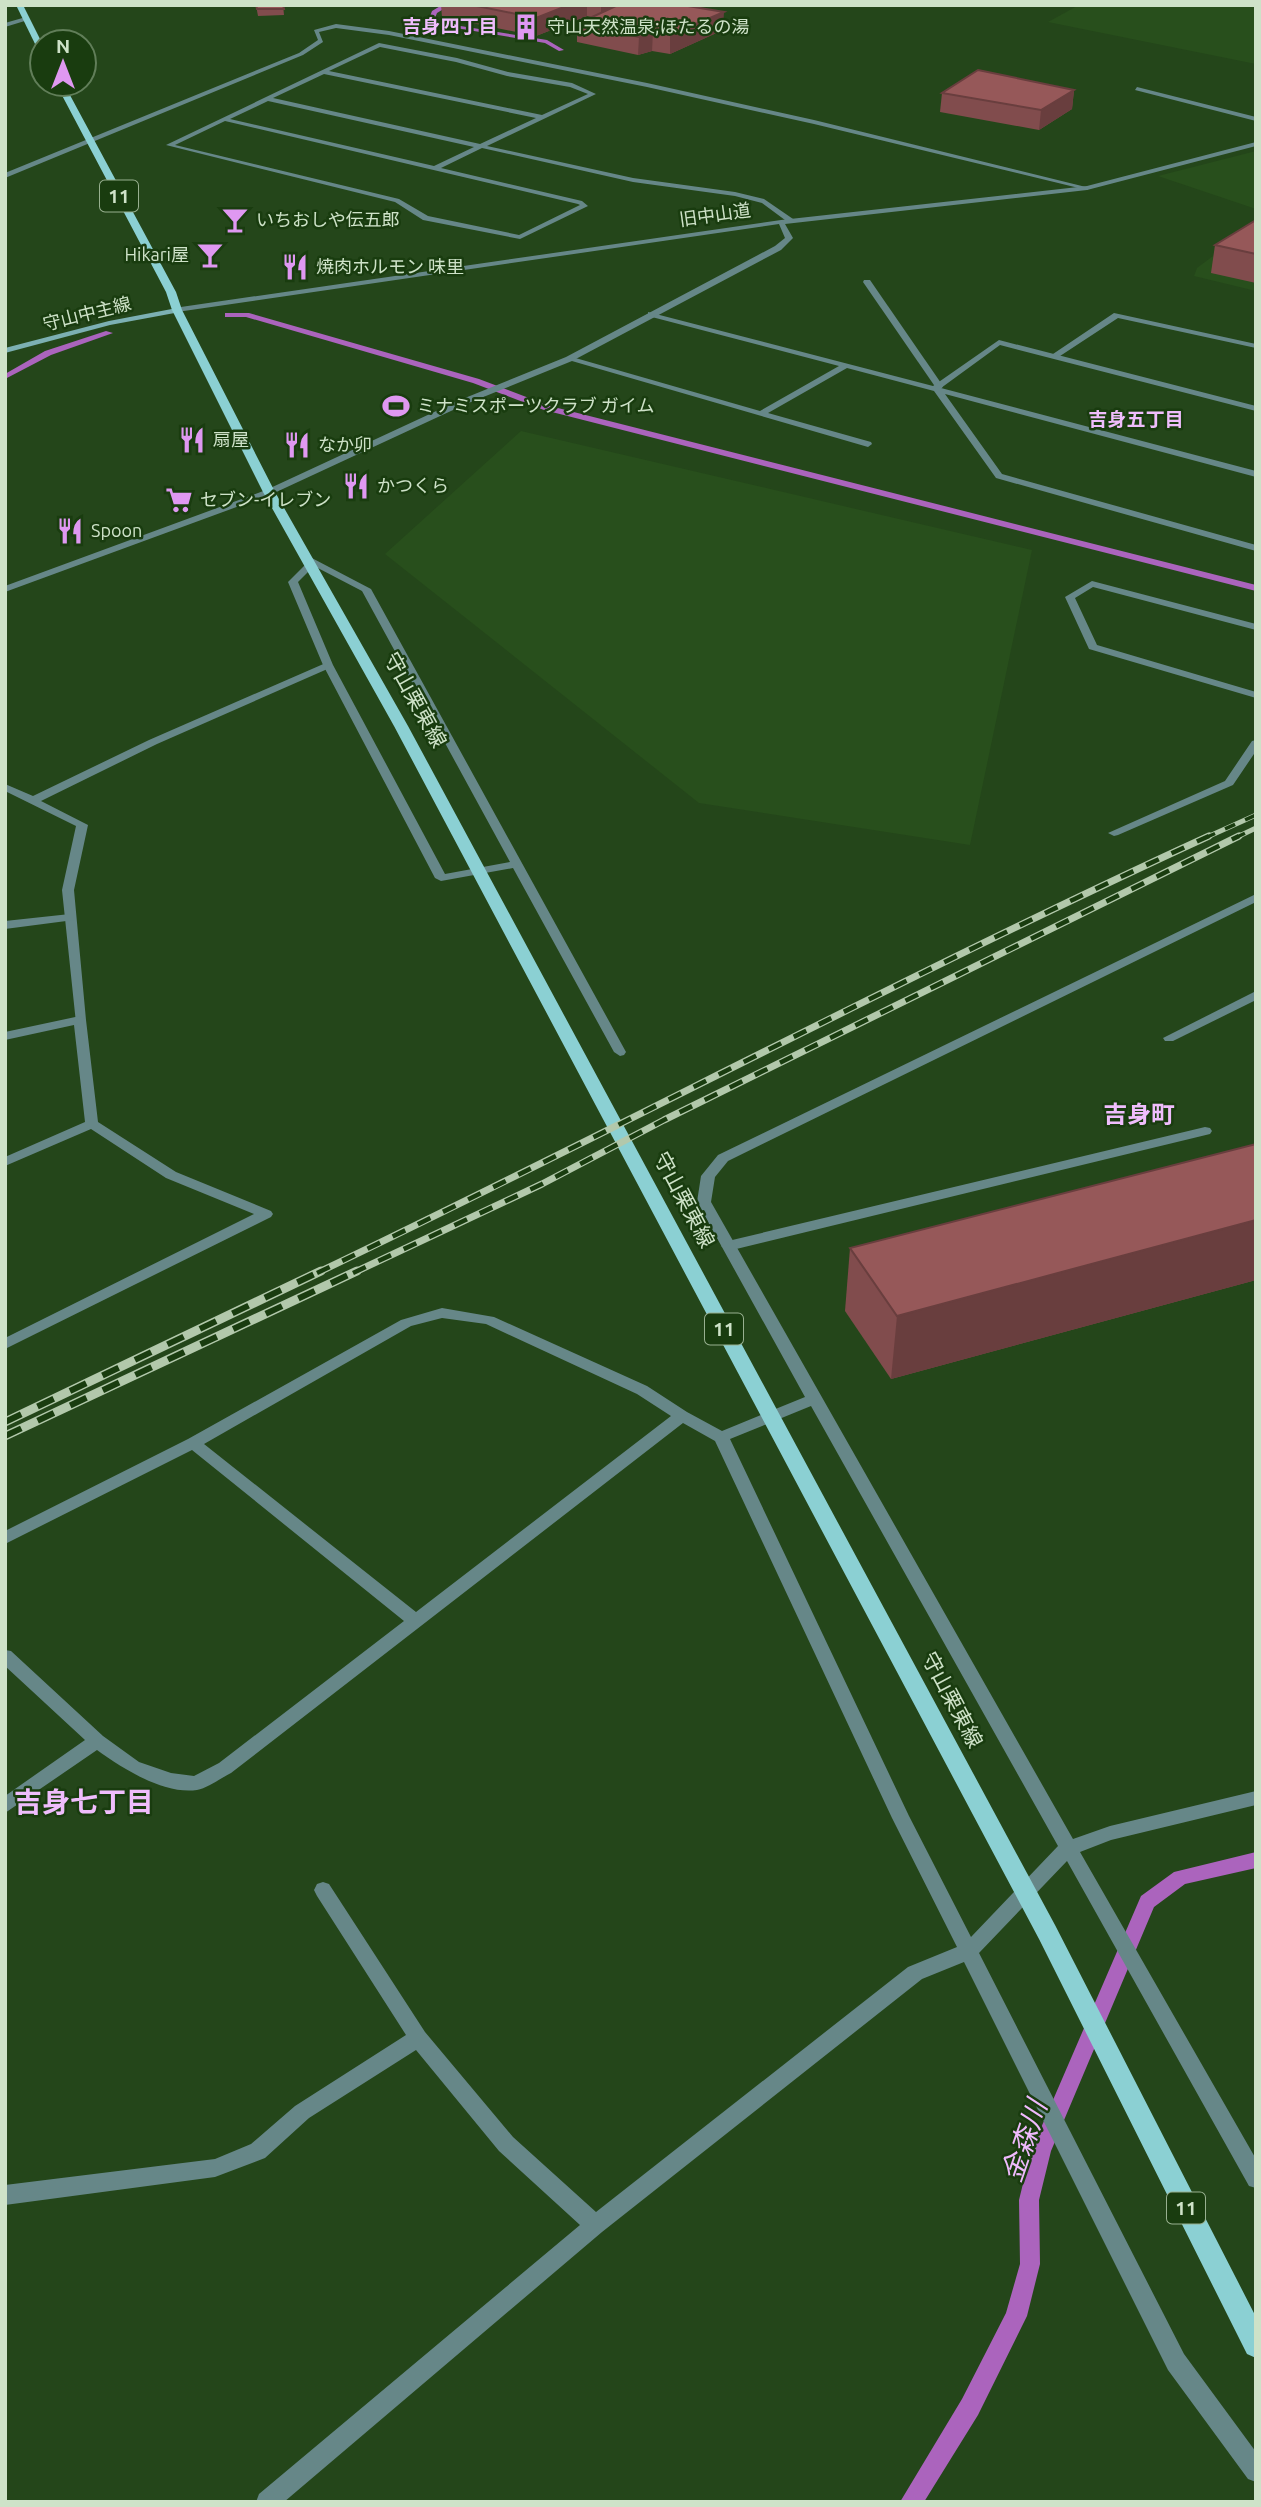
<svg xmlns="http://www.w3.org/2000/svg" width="1261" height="2507" viewBox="0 0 1261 2507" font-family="Ubuntu,'Noto Sans JP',sans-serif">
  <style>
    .built { fill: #284f1c }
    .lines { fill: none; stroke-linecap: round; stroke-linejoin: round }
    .stream { fill: #ab64bd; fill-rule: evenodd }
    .service { fill: #668788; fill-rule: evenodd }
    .minor { fill: #668788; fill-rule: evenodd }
    .tertiary { fill: #668788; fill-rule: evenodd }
    .secondary { fill: #7cb0b3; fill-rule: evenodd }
    .primary { fill: #8bd0d3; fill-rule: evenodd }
    .rail-far2-casing { stroke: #b2c8ab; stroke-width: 5 }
    .rail-far1-casing { stroke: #b2c8ab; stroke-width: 7 }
    .rail-casing { stroke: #b2c8ab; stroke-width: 9 }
    .rail-far2 { stroke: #193c0f; stroke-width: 3.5; stroke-dasharray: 11; stroke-linecap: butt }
    .rail-far1 { stroke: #193c0f; stroke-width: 4.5; stroke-dasharray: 14; stroke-linecap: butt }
    .rail { stroke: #193c0f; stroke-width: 6; stroke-dasharray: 18; stroke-linecap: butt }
    .wall { fill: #814c4d }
    .shaded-wall { fill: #693e3e }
    .building { fill: #965859; stroke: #693e3e; stroke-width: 2 }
    .labels { text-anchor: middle; stroke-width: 5; stroke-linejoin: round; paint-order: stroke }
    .far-poi-label { font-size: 18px; fill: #cee2c8; stroke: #193c0f; text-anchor: start }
    .far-street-label { font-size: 18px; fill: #cee2c8; stroke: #193c0f }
    .far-neighbourhood-label { font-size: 19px; font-weight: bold; fill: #efbdfc; stroke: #193c0f }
    .shield { fill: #193c0f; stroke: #98b090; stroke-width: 2 }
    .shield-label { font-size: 19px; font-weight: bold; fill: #cee2c8 }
    .street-label { font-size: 21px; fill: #cee2c8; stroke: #193c0f }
    .quarter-label { font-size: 24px; font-weight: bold; fill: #efbdfc; stroke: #193c0f }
    .near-neighbourhood-label { font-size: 28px; font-weight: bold; fill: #efbdfc; stroke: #193c0f }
    .near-water-label { font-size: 28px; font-style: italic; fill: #efbafd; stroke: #193c0f }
  </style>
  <rect width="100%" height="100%" fill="#24461a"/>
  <g class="built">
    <path d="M 1079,5 L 1256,5 L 1256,64 L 1048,22 Z"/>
    <path d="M 1256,151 L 1256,209 L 1158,176 Z"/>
    <path d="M 1256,224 L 1256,291 L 1194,276 L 1197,268 Z"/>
    <path d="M 521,431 L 1032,550 L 970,845 L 699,803 L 385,554 Z"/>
  </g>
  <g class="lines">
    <g class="stream">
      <path d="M 442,5 L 450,5 L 437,13 L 435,18 L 442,23 L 547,40 L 564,50 L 559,51 L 545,43 L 438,25 L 429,19 L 432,11 Z"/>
      <path d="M 228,313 L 249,313 L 479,379 L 550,406 L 1256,585 L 1256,591 L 544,410 L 473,383 L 246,317 L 225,317 L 225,313 Z"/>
      <path d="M 106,331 L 113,333 L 51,355 L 5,379 L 5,374 L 45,351 Z"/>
      <path d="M 1256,1852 L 1256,1868 L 1185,1884 L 1154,1907 L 1051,2151 L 1039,2200 L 1040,2264 L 1027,2316 L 978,2415 L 924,2502 L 900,2502 L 962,2399 L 1006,2313 L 1020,2264 L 1019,2200 L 1031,2151 L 1141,1896 L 1174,1872 Z"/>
    </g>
    <g class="service">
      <path d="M 864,280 L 870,280 L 943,386 L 942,388 L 936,388 L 863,282 Z"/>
      <path d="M 1114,313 L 1256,344 L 1256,348 L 1118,318 L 1057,358 L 1050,356 Z"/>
      <path d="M 328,662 L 332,663 L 332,667 L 157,744 L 41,801 L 88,825 L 74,890 L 86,1020 L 84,1023 L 76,1023 L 62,890 L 76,826 L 5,791 L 5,784 L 33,796 L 149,740 Z"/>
      <path d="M 1256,740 L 1256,751 L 1233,785 L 1118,835 L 1114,836 L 1108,833 L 1225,781 L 1252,741 Z"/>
      <path d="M 1205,1127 L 1210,1128 L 1212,1131 L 1210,1134 L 728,1251 L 721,1246 L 728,1241 Z"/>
    </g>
    <g class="minor">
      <path d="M 26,17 L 28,20 L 5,27 L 5,23 Z"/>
      <path d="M 336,24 L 389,31 L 647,83 L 814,120 L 1090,188 L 1087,190 L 814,124 L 647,87 L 389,35 L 336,28 L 319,32 L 323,42 L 303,55 L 5,178 L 5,173 L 299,53 L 318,40 L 314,30 Z"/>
      <path d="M 379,43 L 457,58 L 508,72 L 572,83 L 596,94 L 487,146 L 633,178 L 735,192 L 764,199 L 796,221 L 789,223 L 762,203 L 735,196 L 633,182 L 482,148 L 441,168 L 582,201 L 588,206 L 520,239 L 423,220 L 395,202 L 166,145 ZM 380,47 L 456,62 L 507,76 L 570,87 L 588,94 L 542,115 L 329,71 ZM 324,74 L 536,118 L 480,144 L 273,98 ZM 268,101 L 474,147 L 434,166 L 230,119 ZM 225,121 L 578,204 L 580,205 L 519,235 L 428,216 L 399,199 L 175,145 Z"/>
      <path d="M 1137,87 L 1256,117 L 1256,121 L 1135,90 Z"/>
      <path d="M 648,312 L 933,386 L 999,340 L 1256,406 L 1256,411 L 1000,345 L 941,388 L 1256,471 L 1256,477 L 945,394 L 1002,474 L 1256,545 L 1256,551 L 996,478 L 934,391 L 847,368 L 768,413 L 871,442 L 872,444 L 868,447 L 565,359 L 572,357 L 760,411 L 839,366 L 648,316 Z"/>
      <path d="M 302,556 L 308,556 L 371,589 L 626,1052 L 624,1055 L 620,1056 L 614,1052 L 513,868 L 441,881 L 435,878 L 323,665 L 288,582 L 307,563 L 302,560 ZM 314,566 L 362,591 L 510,862 L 445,874 L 333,665 L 298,582 Z"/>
      <path d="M 1092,581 L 1256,624 L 1256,630 L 1093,587 L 1075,598 L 1097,645 L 1256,692 L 1256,698 L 1089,649 L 1065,597 Z"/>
      <path d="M 1256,894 L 1256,902 L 728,1161 L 715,1177 L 711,1202 L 1073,1839 L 1110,1826 L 1256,1791 L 1256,1805 L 1111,1840 L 1080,1852 L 1256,2159 L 1256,2188 L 1249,2186 L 1067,1861 L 979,1953 L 1184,2354 L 1256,2452 L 1256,2482 L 1248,2479 L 1168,2370 L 964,1962 L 922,1979 L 602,2232 L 284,2502 L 256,2502 L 259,2494 L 580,2225 L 499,2151 L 416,2050 L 309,2118 L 265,2158 L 215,2177 L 5,2205 L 5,2185 L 215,2159 L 251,2144 L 295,2106 L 406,2035 L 317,1896 L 314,1890 L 317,1884 L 323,1882 L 329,1884 L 425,2032 L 513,2137 L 596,2212 L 908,1967 L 957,1947 L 892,1818 L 715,1441 L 683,1423 L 231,1773 C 221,1778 208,1788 197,1790 C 164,1795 122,1768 97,1750 L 5,1813 L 5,1796 L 85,1740 L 5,1666 L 5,1650 L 11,1651 L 103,1736 L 139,1762 L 171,1773 L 194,1776 L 219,1763 L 404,1621 L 192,1450 L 5,1544 L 5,1531 L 188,1439 L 401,1320 L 442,1308 L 494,1317 L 647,1386 L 687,1412 L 722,1431 L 805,1397 L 697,1202 L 701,1176 L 718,1155 ZM 442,1318 L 486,1324 L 637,1394 L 671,1416 L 416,1612 L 204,1444 L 411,1326 ZM 811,1406 L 1058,1846 L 971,1937 L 909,1816 L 730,1439 Z"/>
      <path d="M 70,914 L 76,918 L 74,920 L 5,929 L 5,921 Z"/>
      <path d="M 1256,991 L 1256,1000 L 1173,1041 L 1165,1041 L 1163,1038 Z"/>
      <path d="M 80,1016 L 86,1020 L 98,1122 L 176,1172 L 271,1211 L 273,1214 L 271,1217 L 5,1349 L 5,1338 L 254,1214 L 166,1178 L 91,1129 L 5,1166 L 5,1157 L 85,1122 L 74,1025 L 5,1040 L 5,1032 Z"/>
    </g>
    <path class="tertiary" d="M 1256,142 L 1256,146 L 1087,190 L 785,224 L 793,238 L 781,250 L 572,361 L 466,404 L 272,494 L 5,592 L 5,586 L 266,490 L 460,400 L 566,357 L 775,246 L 785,238 L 779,224 L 177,312 L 173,310 L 174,308 L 781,220 L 1087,186 Z"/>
    <path class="secondary" d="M 177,308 L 181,310 L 180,312 L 110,325 L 5,353 L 5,348 L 109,321 Z"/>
    <g class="primary">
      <path d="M 16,5 L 23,5 L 42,43 L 42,52 L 38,50 Z"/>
      <path d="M 56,84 L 64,84 L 176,292 L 182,310 L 275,492 L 408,726 L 1055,1925 L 1256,2317 L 1256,2358 L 1247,2354 L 1039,1939 L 394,726 L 263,492 L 172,310 L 166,292 Z"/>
    </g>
    <g class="rail-far2-casing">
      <g id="rail-far2">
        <path d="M 1205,838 L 1256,815"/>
        <path d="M 1235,838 L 1256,828"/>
      </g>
    </g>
    <g class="rail-far1-casing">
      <g id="rail-far1">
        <path d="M 317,1273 C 616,1130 908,974 1209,836"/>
        <path d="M 353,1273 L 542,1184 L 664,1120 L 1239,836"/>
      </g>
    </g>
    <g class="rail-casing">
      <g id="rail">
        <path d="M 5,1422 L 321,1271"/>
        <path d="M 5,1436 L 357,1271"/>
      </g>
    </g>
    <use href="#rail-far2" class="rail-far2"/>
    <use href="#rail-far1" class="rail-far1"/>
    <use href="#rail" class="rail"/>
  </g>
  <g class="wall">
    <path d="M 256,5 L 283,5 L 284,15 L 258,16 Z"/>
    <path d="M 441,5 L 682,5 L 723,30 L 670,54 L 652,51 L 638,55 L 577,42 L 577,24 L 592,17 L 587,16 L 536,36 L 442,17 Z"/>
    <path d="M 1074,90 L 1072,109 L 1039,130 L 940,112 L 942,93 Z"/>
    <path d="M 1256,220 L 1256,283 L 1211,273 L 1215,245 Z"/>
    <path d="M 1256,1144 L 1256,1280 L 891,1379 L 845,1311 L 850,1248 Z"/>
  </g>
  <g class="shaded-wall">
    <path d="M 569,5 L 587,5 L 587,16 L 536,36 L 536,18 Z"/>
    <path d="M 601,5 L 621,5 L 601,18 Z"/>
    <path d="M 724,12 L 723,30 L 670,54 L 670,35 Z"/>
    <path d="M 653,32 L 652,51 L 638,55 L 639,37 Z"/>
    <path d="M 1074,90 L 1072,109 L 1039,130 L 1041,110 Z"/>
    <path d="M 1256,1220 L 1256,1280 L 891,1379 L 897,1316 Z"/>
  </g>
  <g class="building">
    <path d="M 256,5 L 283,5 L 284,9 L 257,9 Z"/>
    <path d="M 472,5 L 569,5 L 536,18 Z"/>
    <path d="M 618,5 L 682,5 L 724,12 L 670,35 L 653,32 L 639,37 L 577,24 Z"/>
    <path d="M 978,70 L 1074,90 L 1041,110 L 942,93 Z"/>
    <path d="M 1256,220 L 1256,254 L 1215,245 Z"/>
    <path d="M 1256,1144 L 1256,1220 L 897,1316 L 850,1248 Z"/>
  </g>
  <defs>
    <g id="building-bare" transform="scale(2.1)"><path d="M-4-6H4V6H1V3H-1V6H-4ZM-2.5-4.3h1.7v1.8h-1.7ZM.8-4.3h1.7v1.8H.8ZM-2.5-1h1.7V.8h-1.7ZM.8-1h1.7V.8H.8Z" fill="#df98f1" stroke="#193c0f" stroke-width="2.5" paint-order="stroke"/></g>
    <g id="bar-bare" transform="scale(2.1)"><path d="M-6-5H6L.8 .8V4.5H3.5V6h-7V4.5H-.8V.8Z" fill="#df98f1" stroke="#193c0f" stroke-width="2.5" paint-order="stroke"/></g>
    <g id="restaurant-bare" transform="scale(2.1)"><path d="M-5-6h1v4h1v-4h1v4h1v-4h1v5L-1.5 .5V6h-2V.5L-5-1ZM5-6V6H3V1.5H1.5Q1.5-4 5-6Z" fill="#df98f1" stroke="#193c0f" stroke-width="2.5" paint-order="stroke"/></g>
    <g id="stadium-bare" transform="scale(2.1)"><path d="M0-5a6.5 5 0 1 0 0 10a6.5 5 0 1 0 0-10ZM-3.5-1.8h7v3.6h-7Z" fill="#df98f1" stroke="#193c0f" stroke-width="2.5" paint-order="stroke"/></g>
    <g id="supermarket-bare" transform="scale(2.1)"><path d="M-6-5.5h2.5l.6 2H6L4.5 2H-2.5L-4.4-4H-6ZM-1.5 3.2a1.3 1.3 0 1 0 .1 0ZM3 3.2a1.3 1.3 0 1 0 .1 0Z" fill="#df98f1" stroke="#193c0f" stroke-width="2.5" paint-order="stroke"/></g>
  </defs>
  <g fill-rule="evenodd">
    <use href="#building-bare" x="526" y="27"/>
    <use href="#bar-bare" x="235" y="220"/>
    <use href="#bar-bare" x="210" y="255"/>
    <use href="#restaurant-bare" x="295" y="267"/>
    <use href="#stadium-bare" x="396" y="406"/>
    <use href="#restaurant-bare" x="192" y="440"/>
    <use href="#restaurant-bare" x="297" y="445"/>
    <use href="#restaurant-bare" x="356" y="486"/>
    <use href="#supermarket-bare" x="179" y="500"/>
    <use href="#restaurant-bare" x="70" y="531"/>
  </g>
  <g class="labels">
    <g class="far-poi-label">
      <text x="547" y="33">守山天然温泉;ほたるの湯</text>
      <text x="256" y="226">いちおしや伝五郎</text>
      <text x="189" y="261" text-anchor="end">Hikari屋</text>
      <text x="316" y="273">焼肉ホルモン 味里</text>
      <text x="417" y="412">ミナミスポーツクラブ ガイム</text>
      <text x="213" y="446">扇屋</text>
      <text x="318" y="451">なか卯</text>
      <text x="377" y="492">かつくら</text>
      <text x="200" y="506">セブン-イレブン</text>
      <text x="91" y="537">Spoon</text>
    </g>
    <g class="far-street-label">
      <text transform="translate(715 215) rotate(-8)" y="6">旧中山道</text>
      <text transform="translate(87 314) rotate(-14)" y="6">守山中主線</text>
    </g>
    <g class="far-neighbourhood-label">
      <text x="450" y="33">吉身四丁目</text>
      <text x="1136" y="426">吉身五丁目</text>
    </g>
    <g class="shield">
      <rect x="100" y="180.5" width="38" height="31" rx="5"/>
      <rect x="705" y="1313.5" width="38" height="31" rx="5"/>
      <rect x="1167" y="2192.5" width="38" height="31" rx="5"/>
    </g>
    <g class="shield-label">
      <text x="119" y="203">11</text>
      <text x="724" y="1336">11</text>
      <text x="1186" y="2215">11</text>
    </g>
    <g class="street-label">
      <text transform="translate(415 700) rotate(61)" y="7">守山栗東線</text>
      <text transform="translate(684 1200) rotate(62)" y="7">守山栗東線</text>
      <text transform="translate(952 1700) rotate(62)" y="7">守山栗東線</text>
    </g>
    <g class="quarter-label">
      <text x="1139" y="1123">吉身町</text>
    </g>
    <g class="near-neighbourhood-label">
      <text x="84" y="1812">吉身七丁目</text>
    </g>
    <g class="near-water-label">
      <text transform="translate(1024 2141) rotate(-71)" y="10">金森川</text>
    </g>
  </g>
  <rect width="1261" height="2507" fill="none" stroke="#cee2c8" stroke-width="14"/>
  <g transform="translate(63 63)"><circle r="33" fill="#193c0f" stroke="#617e59" stroke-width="2"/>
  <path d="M0-5L12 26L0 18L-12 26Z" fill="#df98f1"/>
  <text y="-10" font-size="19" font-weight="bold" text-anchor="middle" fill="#cee2c8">N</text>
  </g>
</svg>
